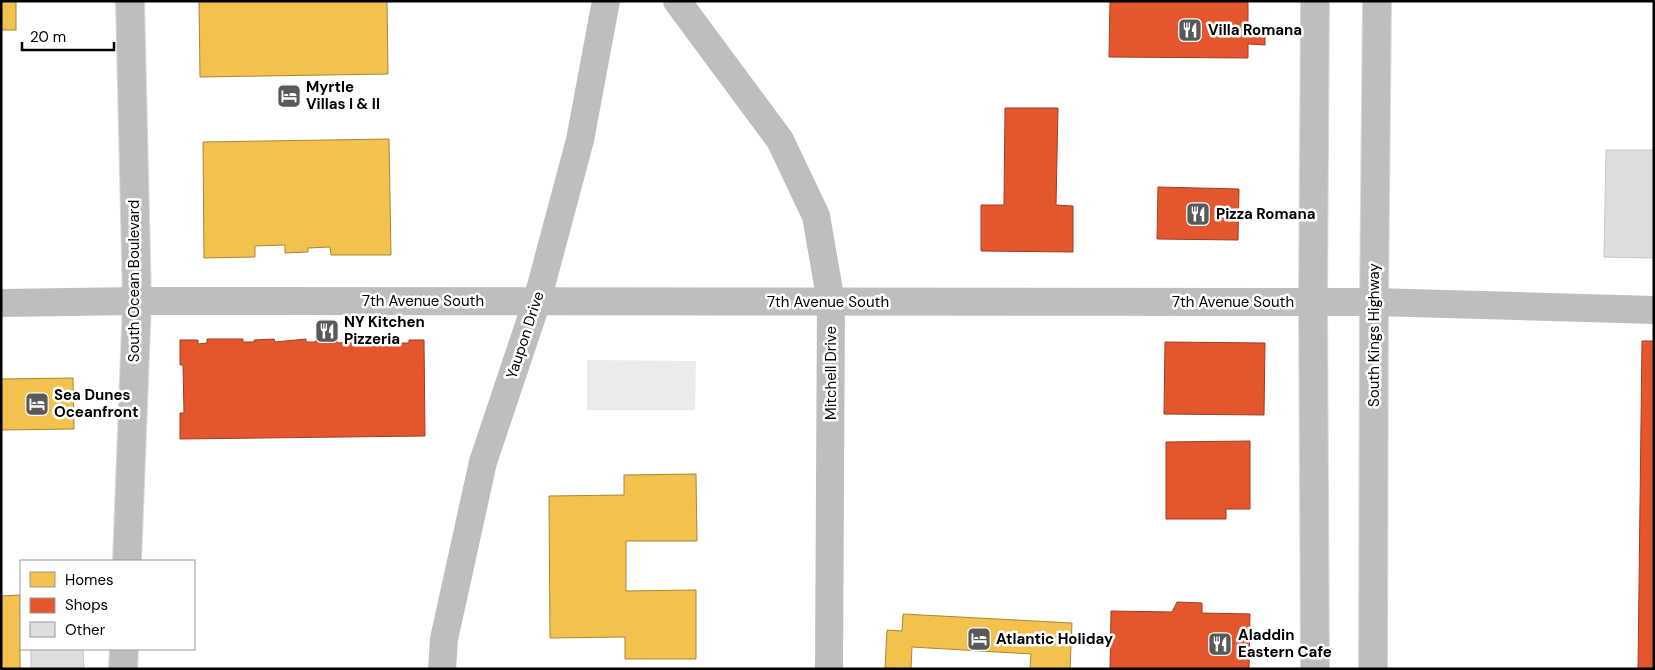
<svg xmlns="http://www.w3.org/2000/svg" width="1655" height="670" viewBox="0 0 1655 670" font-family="'DM Sans',sans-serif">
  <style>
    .green { fill: #ebebeb }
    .homes { fill: #f2c14e; stroke: #a98737 }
    .shops { fill: #e4572e; stroke: #a03d20 }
    .building { fill: #dedede; stroke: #c6c6c6 }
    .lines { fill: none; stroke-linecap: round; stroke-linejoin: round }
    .major-casing { stroke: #dbdbdb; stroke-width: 30 }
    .minor { stroke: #bebebe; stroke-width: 28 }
    .major { stroke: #bebebe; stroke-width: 28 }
    .labels { text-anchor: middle; stroke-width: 5; stroke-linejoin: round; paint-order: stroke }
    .poi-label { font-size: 15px; font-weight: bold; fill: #000; stroke: #fff; text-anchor: start }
    .street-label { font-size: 15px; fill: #000; stroke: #fff }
  </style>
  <rect width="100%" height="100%" fill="#fff"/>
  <path class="green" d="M 587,360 L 696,361 L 695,410 L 587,410 Z"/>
  <g class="homes">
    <rect x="1" y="1" width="15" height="29"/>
    <path d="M 199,1 L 387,1 L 388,74 L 200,77 Z"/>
    <path d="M 389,139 L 391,255 L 331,255 L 330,247 L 308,248 L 308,252 L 285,253 L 285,245 L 255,246 L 255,257 L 204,258 L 203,142 Z"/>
    <path d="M 73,378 L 74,429 L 1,430 L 1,379 Z"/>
    <path d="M 696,474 L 697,541 L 626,541 L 626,591 L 696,590 L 696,659 L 625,659 L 625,637 L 550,638 L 549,496 L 624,495 L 624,475 Z"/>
    <path d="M 20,595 L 20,669 L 1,669 L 1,596 Z"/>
    <path d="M 903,614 L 1072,623 L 1070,669 L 1030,669 L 1031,654 L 912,647 L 911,669 L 885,668 L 887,630 L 902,631 Z"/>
  </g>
  <g class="shops">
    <path d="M 1110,1 L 1248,1 L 1248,28 L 1265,29 L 1265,45 L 1248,44 L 1248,58 L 1109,57 Z"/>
    <path d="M 1005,108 L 1058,108 L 1056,205 L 1073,206 L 1073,252 L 981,251 L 981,205 L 1004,205 Z"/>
    <path d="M 1158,187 L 1239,189 L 1238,240 L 1157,239 Z"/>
    <path d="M 207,339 L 243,339 L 243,342 L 254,342 L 254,340 L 274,339 L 275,342 L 306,339 L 306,342 L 316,342 L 316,340 L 337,340 L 337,343 L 398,339 L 398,343 L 409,343 L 409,340 L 424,340 L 425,436 L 180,439 L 180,413 L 184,413 L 183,365 L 180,365 L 180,340 L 198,340 L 198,344 L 207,343 Z"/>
    <path d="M 1642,341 L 1654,341 L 1654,669 L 1638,669 Z"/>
    <path d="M 1165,342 L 1265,343 L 1264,415 L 1164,414 Z"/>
    <path d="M 1250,441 L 1250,509 L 1226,509 L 1226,519 L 1166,519 L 1166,442 Z"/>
    <path d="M 1177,602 L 1202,603 L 1202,613 L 1250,614 L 1249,669 L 1110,669 L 1111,611 L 1172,612 Z"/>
  </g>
  <g class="building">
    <path d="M 1606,150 L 1654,150 L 1654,258 L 1604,257 Z"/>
    <path d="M 31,649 L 83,649 L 84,669 L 31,669 Z"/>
  </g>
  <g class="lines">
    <g class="major-casing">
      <g id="major">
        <path d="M 1315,1 L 1313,302 L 1315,669"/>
        <path d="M 127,561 L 137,301 L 130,1"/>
        <path d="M 123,669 L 124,649"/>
        <path d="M 1373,669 L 1374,302 L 1377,1"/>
      </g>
    </g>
    <g class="minor">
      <path d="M 677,1 L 780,140 L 816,216 L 831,302 L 829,669"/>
      <path d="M 1,303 L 137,301 L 1374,302 L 1654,310"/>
      <path d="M 442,669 L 444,639 L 483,462 L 537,301 L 580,140 L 606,1"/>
    </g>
    <use href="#major" class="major"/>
  </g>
  <defs>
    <g id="restaurant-square" transform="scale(1.25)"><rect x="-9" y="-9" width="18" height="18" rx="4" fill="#595959" stroke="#fff"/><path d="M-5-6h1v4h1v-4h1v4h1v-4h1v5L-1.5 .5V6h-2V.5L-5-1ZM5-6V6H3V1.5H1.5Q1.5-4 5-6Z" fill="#fff"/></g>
    <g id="hotel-square" transform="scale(1.25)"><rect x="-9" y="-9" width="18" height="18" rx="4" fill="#595959" stroke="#fff"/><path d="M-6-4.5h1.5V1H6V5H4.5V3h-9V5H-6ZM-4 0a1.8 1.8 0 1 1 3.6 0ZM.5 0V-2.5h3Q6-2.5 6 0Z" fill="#fff"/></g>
  </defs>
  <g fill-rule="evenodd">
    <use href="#restaurant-square" x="1190" y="30"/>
    <use href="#hotel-square" x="289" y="96"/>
    <use href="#restaurant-square" x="1198" y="214"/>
    <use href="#restaurant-square" x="327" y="331"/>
    <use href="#hotel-square" x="37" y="404"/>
    <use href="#hotel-square" x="979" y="639"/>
    <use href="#restaurant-square" x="1220" y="644"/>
  </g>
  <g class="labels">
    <g class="poi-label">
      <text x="1208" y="35">Villa Romana</text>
      <text x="306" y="92">Myrtle<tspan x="306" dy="17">Villas I &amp; II</tspan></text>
      <text x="1216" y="219">Pizza Romana</text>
      <text x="344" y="327">NY Kitchen<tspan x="344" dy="17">Pizzeria</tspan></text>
      <text x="54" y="400">Sea Dunes<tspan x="54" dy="17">Oceanfront</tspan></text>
      <text x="1238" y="640">Aladdin<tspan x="1238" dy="17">Eastern Cafe</tspan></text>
      <text x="996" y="644">Atlantic Holiday</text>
    </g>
    <g class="street-label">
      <text transform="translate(134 281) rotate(-90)" y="5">South Ocean Boulevard</text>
      <text x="423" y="306">7th Avenue South</text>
      <text x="828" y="307">7th Avenue South</text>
      <text x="1233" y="307">7th Avenue South</text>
      <text transform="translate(525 335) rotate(-72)" y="5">Yaupon Drive</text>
      <text transform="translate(1374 335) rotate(-90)" y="5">South Kings Highway</text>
      <text transform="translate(831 373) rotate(-90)" y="5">Mitchell Drive</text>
    </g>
  </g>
  <rect width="1655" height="670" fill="none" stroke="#000000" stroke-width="5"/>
  <rect x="20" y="560" width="175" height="90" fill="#ffffff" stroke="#999999"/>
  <rect x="30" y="572" width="25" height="15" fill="#f2c14e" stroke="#999999"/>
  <text x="65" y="585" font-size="15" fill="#000000">Homes</text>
  <rect x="30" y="598" width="25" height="15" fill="#e4572e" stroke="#999999"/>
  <text x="65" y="610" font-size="15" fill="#000000">Shops</text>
  <rect x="30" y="622" width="25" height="15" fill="#dedede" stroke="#999999"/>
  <text x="65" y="635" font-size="15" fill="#000000">Other</text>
  <path d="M22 42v8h92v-8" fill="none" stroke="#000000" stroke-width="2.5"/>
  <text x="30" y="42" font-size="15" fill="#000000" stroke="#ffffff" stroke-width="4" paint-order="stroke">20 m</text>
</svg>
